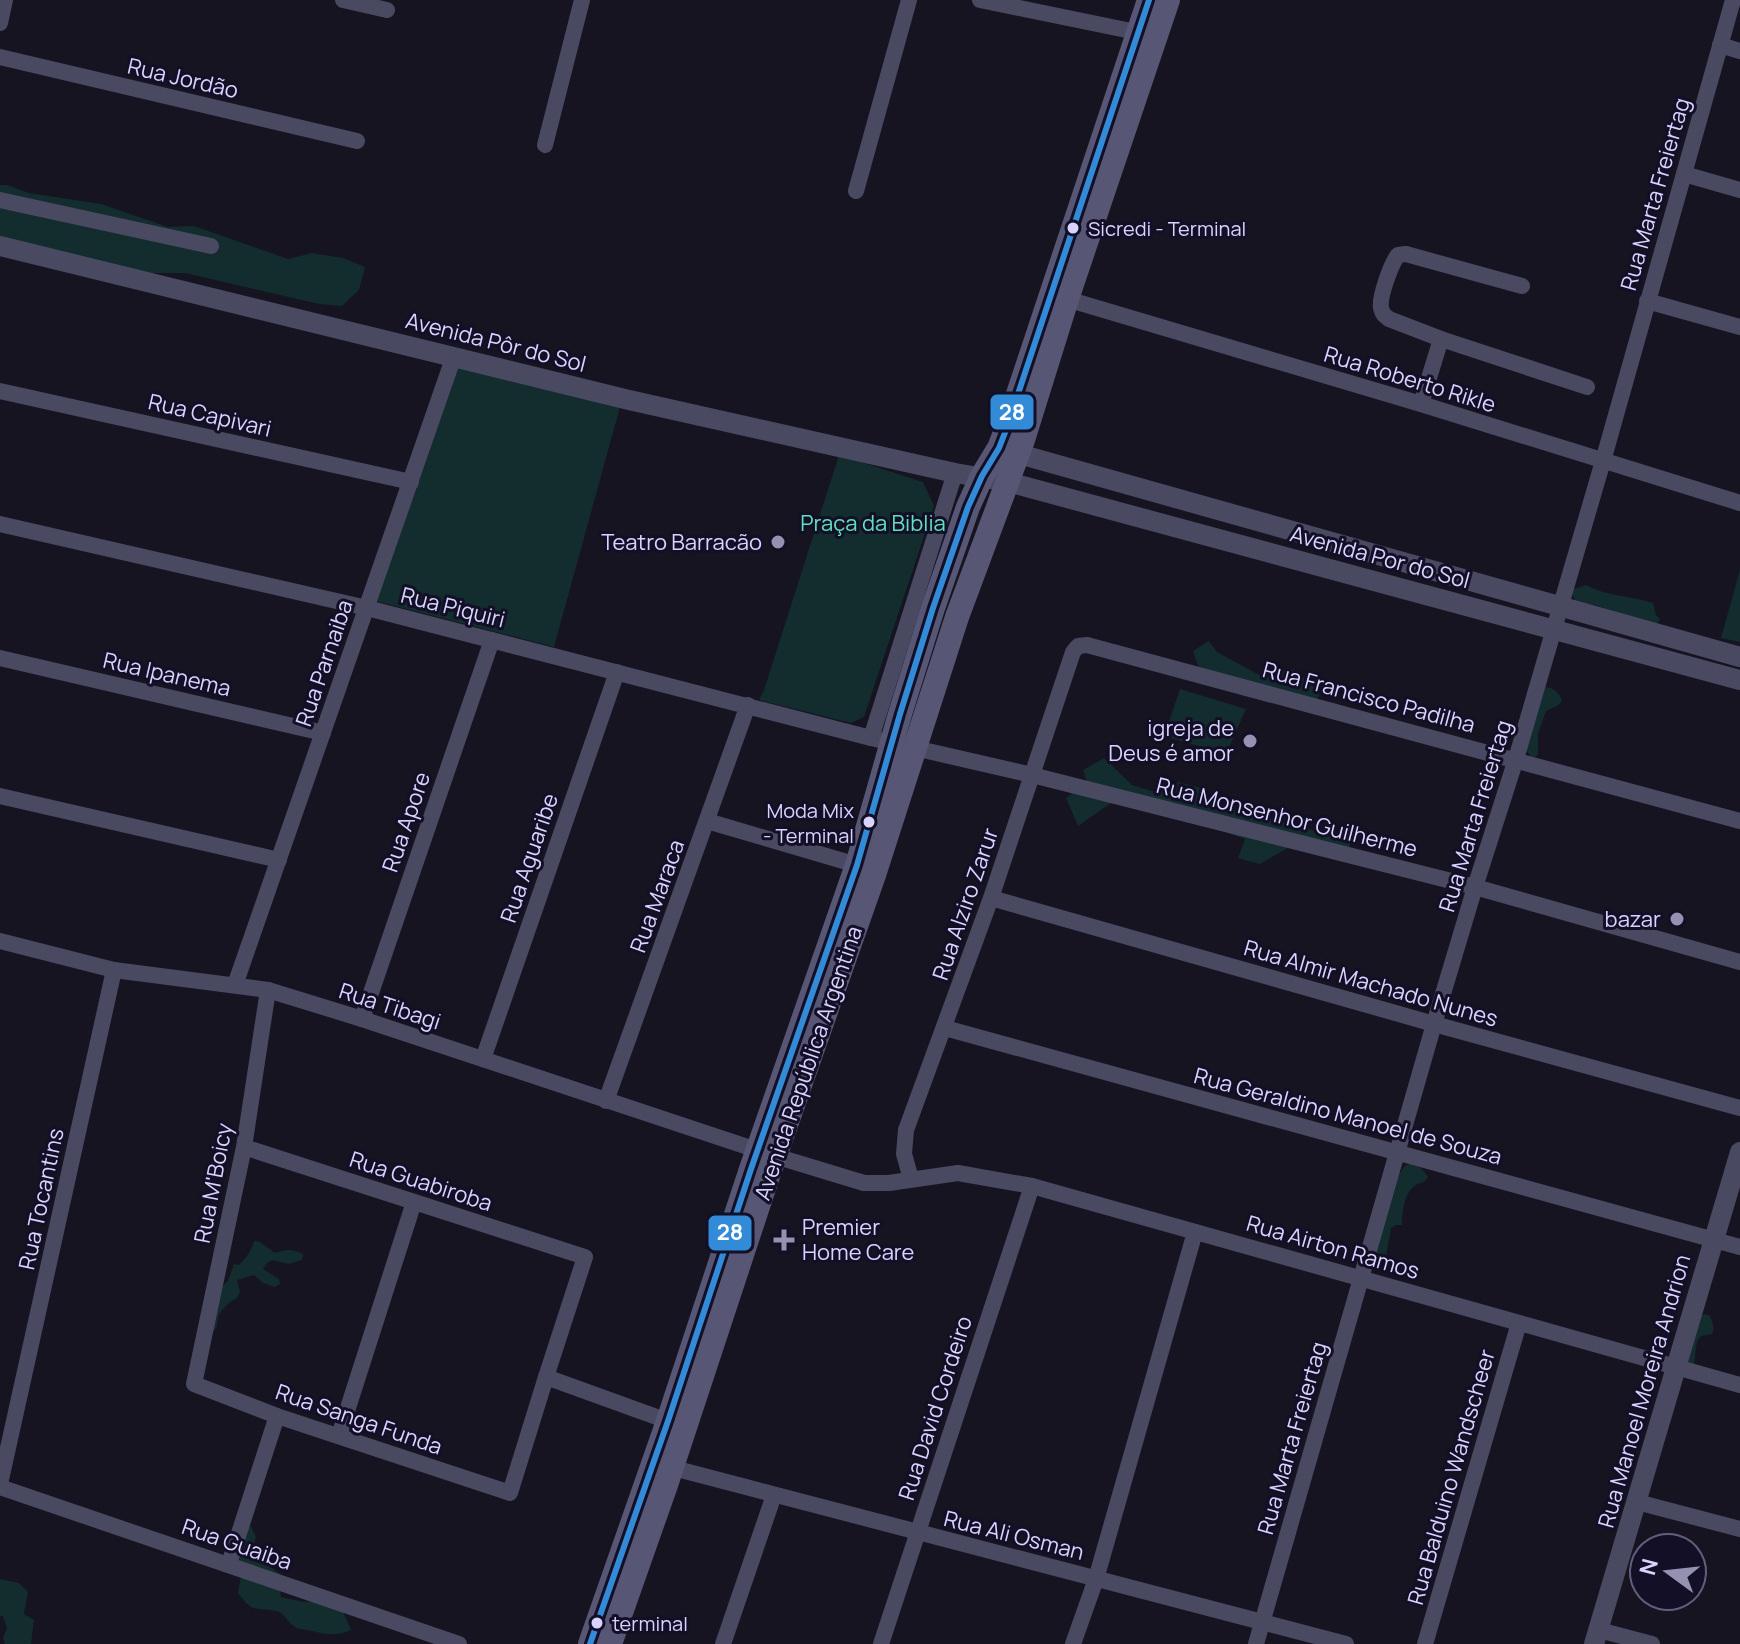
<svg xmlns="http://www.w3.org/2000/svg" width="1740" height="1644" viewBox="0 0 1740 1644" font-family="Manrope,sans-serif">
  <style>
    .green { fill: #132c2d }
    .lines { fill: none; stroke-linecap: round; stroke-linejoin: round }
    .minor { stroke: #4a4962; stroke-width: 16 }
    .tertiary { stroke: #4a4962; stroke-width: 20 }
    .secondary { stroke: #575674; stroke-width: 24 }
    .bus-1-casing { stroke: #130f26; stroke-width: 12 }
    .bus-1 { stroke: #338bd7; stroke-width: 6 }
    .bus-dot { fill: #d9d4ff; stroke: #130f26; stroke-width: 3 }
    .poi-dot { fill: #9591b1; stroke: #130f26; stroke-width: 3 }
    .labels { text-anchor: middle; stroke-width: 6; stroke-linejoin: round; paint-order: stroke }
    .bus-label { font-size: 20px; fill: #d9d4ff; stroke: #130f26; text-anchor: start }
    .street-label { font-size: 22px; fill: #d9d4ff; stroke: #130f26 }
    .park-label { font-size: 22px; fill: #5fe0c0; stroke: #130f26 }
    .poi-label { font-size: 22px; fill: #d9d4ff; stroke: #130f26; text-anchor: end }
    .line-badge { stroke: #130f26; stroke-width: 3 }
    .badge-label { font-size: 22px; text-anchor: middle; font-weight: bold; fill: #fff }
  </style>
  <rect width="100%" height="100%" fill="#161421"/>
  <g class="green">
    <path d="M 0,185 L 7,185 L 29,193 L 101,204 L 168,227 L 194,226 L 288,259 L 312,253 L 343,258 L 365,267 L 359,290 L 342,306 L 319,304 L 185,273 L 112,273 L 0,246 Z"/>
    <path d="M 457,368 L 620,407 L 554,647 L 376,601 Z"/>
    <path d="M 839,455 L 923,482 L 934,506 L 864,717 L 851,723 L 759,700 L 764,690 Z"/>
    <path d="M 1740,570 L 1740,642 L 1721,638 Z"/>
    <path d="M 1586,585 C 1606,596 1631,596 1653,603 L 1656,615 L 1660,619 L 1656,625 L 1595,605 L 1577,604 L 1572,594 L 1574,589 Z"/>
    <path d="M 1209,641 L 1217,652 L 1263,677 L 1274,671 L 1294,669 L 1301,678 L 1313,674 L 1320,693 L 1313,708 L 1259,691 L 1251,698 C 1220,688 1202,685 1193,651 Z"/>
    <path d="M 1545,687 C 1554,688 1559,692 1562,701 L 1557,706 L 1546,711 L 1538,733 L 1538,755 L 1533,758 L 1525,750 Z"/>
    <path d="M 1180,689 L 1246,709 L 1226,754 L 1164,736 Z"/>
    <path d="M 1104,758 L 1132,785 L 1155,792 L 1178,782 L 1201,788 L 1209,804 L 1284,822 L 1351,841 L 1346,862 L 1291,846 L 1260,864 L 1238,858 L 1245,839 L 1190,820 L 1114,801 L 1078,826 L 1066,798 L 1087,782 L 1083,770 Z"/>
    <path d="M 1410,1164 L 1421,1168 L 1428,1177 L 1424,1182 C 1405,1185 1402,1209 1402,1225 L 1396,1225 L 1391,1228 L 1384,1268 L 1379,1271 L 1374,1269 L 1371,1264 C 1376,1248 1395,1174 1405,1166 C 1406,1165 1408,1165 1410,1164 Z"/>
    <path d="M 254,1241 L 260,1242 L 275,1253 C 287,1249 292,1249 303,1254 L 302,1260 L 289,1264 L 272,1260 L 266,1264 L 263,1269 L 279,1279 L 280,1284 L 275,1287 L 263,1283 L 254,1275 L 237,1280 L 240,1292 L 237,1298 C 231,1301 222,1308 219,1315 C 216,1323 219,1326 213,1332 L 218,1290 L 228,1281 L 234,1264 L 239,1265 C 245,1259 253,1249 254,1241 Z"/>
    <path d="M 1705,1314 L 1710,1316 L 1714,1328 L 1712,1334 L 1701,1336 L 1697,1341 L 1694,1364 L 1688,1365 L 1685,1355 L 1699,1316 Z"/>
    <path d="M 251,1526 L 256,1537 L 253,1549 L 260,1559 L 280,1574 L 279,1586 L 281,1597 L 303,1602 L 328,1600 L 340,1605 L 351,1630 C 335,1637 324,1634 307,1630 C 303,1629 298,1629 295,1627 C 287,1622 285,1613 276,1611 C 254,1606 254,1615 238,1593 C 239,1585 242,1575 241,1566 C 238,1544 228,1542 251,1526 Z"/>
    <path d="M 0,1579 L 19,1583 L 28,1592 L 24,1614 L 34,1620 L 31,1644 L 5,1644 L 3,1638 L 7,1628 L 3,1616 L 0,1616 Z"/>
  </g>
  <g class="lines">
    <g class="minor">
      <path d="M 343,0 L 387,10"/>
      <path d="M 980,0 L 1146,34"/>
      <path d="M 0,23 L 5,0"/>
      <path d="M 1720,45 L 1740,51"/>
      <path d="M 0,57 L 357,141"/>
      <path d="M 545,145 L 582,0"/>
      <path d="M 1684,174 L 1740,190"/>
      <path d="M 856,191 L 909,0"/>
      <path d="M 0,200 L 211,246"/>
      <path d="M 1060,297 L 1421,404 L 1740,503"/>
      <path d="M 1647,301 L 1740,327"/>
      <path d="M 1441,339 L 1587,387"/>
      <path d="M 0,391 L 411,482"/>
      <path d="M 1421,404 L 1441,339 L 1389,319 C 1384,315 1383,315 1381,308 C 1379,297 1391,264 1398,255 L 1406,254 L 1522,286"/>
      <path d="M 0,524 L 367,608 L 871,738 L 1032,775 L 1475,887 L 1740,962"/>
      <path d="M 0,658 L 323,733"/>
      <path d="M 871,738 L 955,473"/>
      <path d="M 0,796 L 279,860"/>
      <path d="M 707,821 L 857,865"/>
      <path d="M 991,898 L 1434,1024 L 1740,1108"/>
      <path d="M 0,941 L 114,970 L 268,990 L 362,1019 L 775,1156 L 864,1183 L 889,1183 L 958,1173 L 1032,1186 L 1740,1385"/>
      <path d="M 235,985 L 454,356"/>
      <path d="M 362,1019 L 492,640"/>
      <path d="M 945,1028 L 1740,1247"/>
      <path d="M 483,1059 L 617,672"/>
      <path d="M 606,1101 L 748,705"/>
      <path d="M 244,1147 L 585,1257 L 546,1377 L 510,1493 L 277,1416 L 194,1384 L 244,1147 L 268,990"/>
      <path d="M 911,1179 L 904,1154 L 906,1130 L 991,898 L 1073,652 L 1078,646 L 1087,645 L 1740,821"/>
      <path d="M 546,1377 L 676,1424"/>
      <path d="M 339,1436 L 414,1202"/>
      <path d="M 662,1465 L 1346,1644"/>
      <path d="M 0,1484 L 114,970"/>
      <path d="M 0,1487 L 459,1644"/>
      <path d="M 1637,1502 L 1740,1529"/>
      <path d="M 229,1564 L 277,1416"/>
      <path d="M 1599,1630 L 1652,1644"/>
      <path d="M 723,1644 L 774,1495"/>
      <path d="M 881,1644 L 1032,1186"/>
      <path d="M 1073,1644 L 1096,1579 L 1195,1232"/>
      <path d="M 1256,1644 L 1434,1024 L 1475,887 L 1516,759 L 1603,461 L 1733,0"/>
      <path d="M 1425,1644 L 1519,1323"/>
    </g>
    <g class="tertiary">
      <path d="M 0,246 L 629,400 L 955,473 L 1008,482 L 1740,680"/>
      <path d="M 1005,450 L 1740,657"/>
      <path d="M 1594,1644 L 1740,1152"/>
    </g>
    <g class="secondary">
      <path d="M 590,1644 L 668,1421 L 751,1169 L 857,865 L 900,714 L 933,608 L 968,507 L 982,476 L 999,448 L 1006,430 L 1149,0"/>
      <path d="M 610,1644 L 666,1485 L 768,1176 L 874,875 L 957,617 L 1023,440 L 1067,299 L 1168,0"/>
    </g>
    <g class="bus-1-casing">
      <path id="bus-1" d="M 590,1644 L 668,1421 L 751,1169 L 857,865 L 900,714 L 933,608 L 968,507 L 982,476 L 999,448 L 1006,430 L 1149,0"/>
    </g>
    <use href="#bus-1" class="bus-1"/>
  </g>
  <g class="bus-dot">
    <circle cx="1073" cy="228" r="7"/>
    <circle cx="869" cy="822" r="7"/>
    <circle cx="597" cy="1623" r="7"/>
  </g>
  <g class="poi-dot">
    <circle cx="778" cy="542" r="8"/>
    <circle cx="1250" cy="741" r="8"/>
    <circle cx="1677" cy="919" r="8"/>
    <path d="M780 1228h8v8h8v8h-8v8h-8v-8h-8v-8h8z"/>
  </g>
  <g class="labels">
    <g class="bus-label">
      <text x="1088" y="236">Sicredi - Terminal</text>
      <text x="854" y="818" text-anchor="end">Moda Mix<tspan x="854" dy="25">- Terminal</tspan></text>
      <text x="612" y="1631">terminal</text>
    </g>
    <g class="street-label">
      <text transform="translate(183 78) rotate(13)" y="8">Rua Jordão</text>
      <text transform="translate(1655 194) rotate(-74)" y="8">Rua Marta Freiertag</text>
      <text transform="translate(496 342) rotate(14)" y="8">Avenida Pôr do Sol</text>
      <text transform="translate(1410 379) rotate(17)" y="8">Rua Roberto Rikle</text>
      <text transform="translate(210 415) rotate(13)" y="8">Rua Capivari</text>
      <text transform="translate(1380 557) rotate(15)" y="8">Avenida Por do Sol</text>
      <text transform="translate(453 607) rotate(14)" y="8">Rua Piquiri</text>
      <text transform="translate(324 663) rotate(-71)" y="8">Rua Parnaiba</text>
      <text transform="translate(167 674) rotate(13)" y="8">Rua Ipanema</text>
      <text transform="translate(1369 697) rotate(15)" y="8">Rua Francisco Padilha</text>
      <text transform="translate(1475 816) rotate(-73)" y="8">Rua Marta Freiertag</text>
      <text transform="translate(1287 817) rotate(14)" y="8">Rua Monsenhor Guilherme</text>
      <text transform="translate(406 822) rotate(-71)" y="8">Rua Apore</text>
      <text transform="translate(529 858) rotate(-71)" y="8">Rua Aguaribe</text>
      <text transform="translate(657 896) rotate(-70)" y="8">Rua Maraca</text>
      <text transform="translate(965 904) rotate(-71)" y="8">Rua Alziro Zarur</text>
      <text transform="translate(1371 983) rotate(16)" y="8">Rua Almir Machado Nunes</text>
      <text transform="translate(390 1006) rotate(18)" y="8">Rua Tibagi</text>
      <text transform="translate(808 1063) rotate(-71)" y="8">Avenida República Argentina</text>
      <text transform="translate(1348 1116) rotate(15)" y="8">Rua Geraldino Manoel de Souza</text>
      <text transform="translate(421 1181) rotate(18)" y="8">Rua Guabiroba</text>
      <text transform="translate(213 1183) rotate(-79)" y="8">Rua M'Boicy</text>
      <text transform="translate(41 1199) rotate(-78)" y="8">Rua Tocantins</text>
      <text transform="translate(1333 1247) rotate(16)" y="8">Rua Airton Ramos</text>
      <text transform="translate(1644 1391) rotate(-74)" y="8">Rua Manoel Moreira Andrion</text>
      <text transform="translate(935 1408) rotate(-72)" y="8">Rua David Cordeiro</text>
      <text transform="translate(359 1419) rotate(19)" y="8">Rua Sanga Funda</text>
      <text transform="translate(1292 1438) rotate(-74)" y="8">Rua Marta Freiertag</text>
      <text transform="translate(1451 1477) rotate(-74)" y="8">Rua Balduino Wandscheer</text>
      <text transform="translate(1014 1535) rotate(14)" y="8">Rua Ali Osman</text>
      <text transform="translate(237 1544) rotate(19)" y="8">Rua Guaiba</text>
    </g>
    <g class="park-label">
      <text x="873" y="531">Praça da Biblia</text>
    </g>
    <g class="poi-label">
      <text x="762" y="550">Teatro Barracão</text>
      <text x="1234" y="736">igreja de<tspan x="1234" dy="25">Deus é amor</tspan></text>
      <text x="1661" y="927">bazar</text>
      <text x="802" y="1235" text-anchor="start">Premier<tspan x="802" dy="25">Home Care</tspan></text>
    </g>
  </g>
  <g class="line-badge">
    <rect x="989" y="393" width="46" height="38" rx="8" fill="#338bd7"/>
    <rect x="707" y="1214" width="46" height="38" rx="8" fill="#338bd7"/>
  </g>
  <g class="badge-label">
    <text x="1012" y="420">28</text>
    <text x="730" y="1240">28</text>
  </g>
  <g transform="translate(1668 1572) rotate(285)"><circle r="38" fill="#130f26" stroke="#625e7d" stroke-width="2"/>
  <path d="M0-6L14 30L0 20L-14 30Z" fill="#9591b1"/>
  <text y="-12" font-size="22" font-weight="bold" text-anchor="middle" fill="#d9d4ff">N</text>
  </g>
</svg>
